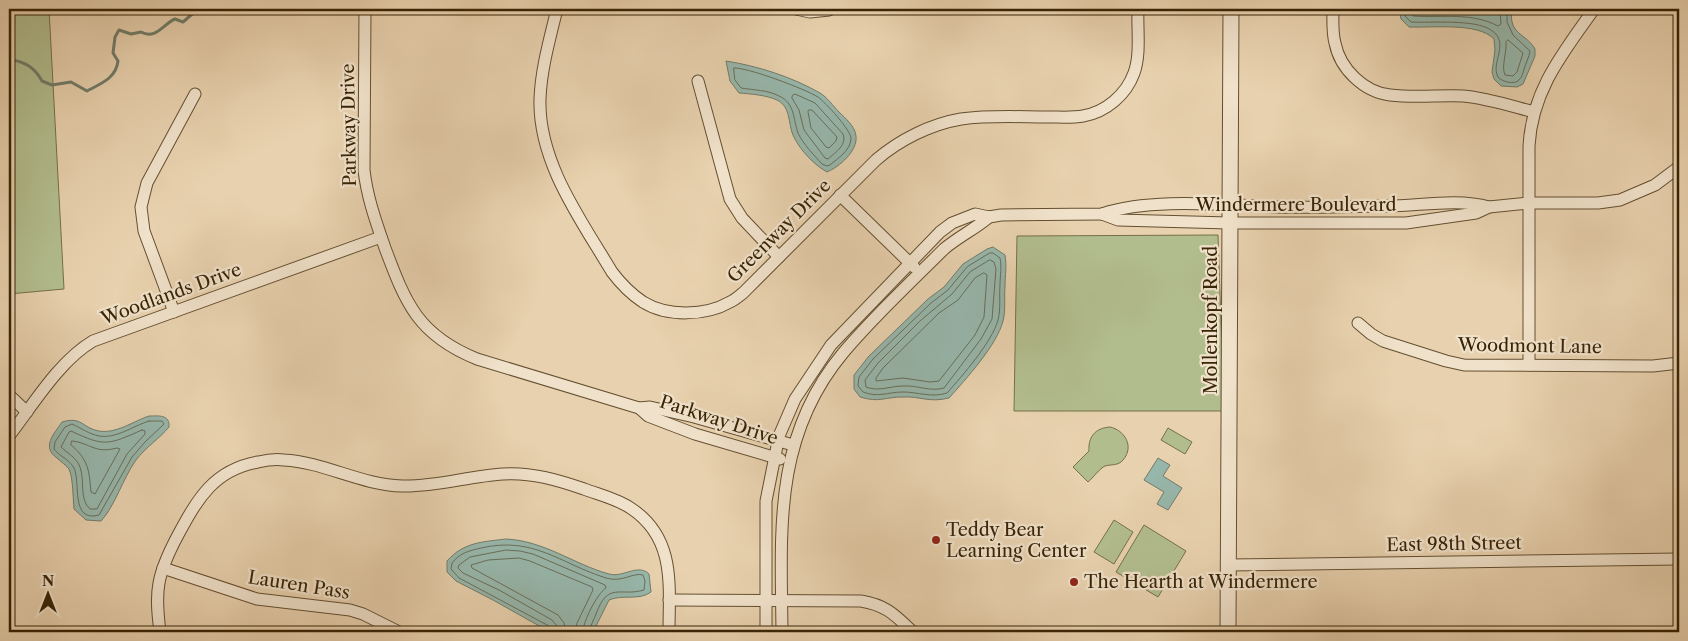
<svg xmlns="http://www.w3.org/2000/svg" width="1688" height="641" viewBox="0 0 1688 641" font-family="'Libre Caslon Text',serif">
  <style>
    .green { fill: #b2bd8e; stroke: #75704a }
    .water { fill: #97b7ac; stroke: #717c6a }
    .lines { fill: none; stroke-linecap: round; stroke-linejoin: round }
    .shore { stroke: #686e59; stroke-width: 1 }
    .stream { stroke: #717c6a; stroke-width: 3 }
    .minor-casing { stroke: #644f30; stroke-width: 13 }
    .tertiary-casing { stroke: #644f30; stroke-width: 17 }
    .minor { stroke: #f0e1ca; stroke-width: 11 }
    .tertiary { stroke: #f0e1ca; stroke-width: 15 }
    .poi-dot { fill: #8f2418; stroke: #f0e1ca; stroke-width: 2 }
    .labels { text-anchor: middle; stroke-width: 4.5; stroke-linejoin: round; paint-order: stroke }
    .street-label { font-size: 18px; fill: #382406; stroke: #f0e1ca }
    .poi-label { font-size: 18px; fill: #382406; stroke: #f0e1ca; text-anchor: start }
  </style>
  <rect width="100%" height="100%" fill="#e8d1ae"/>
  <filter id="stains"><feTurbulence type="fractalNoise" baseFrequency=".004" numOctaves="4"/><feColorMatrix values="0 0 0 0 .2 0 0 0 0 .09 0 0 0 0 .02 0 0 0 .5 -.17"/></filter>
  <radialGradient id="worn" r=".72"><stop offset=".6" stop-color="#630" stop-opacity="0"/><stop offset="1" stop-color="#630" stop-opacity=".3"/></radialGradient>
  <g class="green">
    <path d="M 9,9 L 49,9 L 64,289 L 9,294 Z"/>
    <path d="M 1218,235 L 1224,411 L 1014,411 L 1017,236 Z"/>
    <path d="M 1110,427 C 1124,430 1135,446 1123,460 C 1118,466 1112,464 1105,466 C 1100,468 1093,478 1088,482 L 1073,467 L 1089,451 C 1088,437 1095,428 1110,427 Z"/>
    <path d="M 1168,428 L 1192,442 L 1185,454 L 1161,440 Z"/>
    <path d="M 1114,520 L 1133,532 L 1114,564 L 1094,552 Z"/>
    <path d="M 1144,525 L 1186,551 L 1158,597 L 1116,572 Z"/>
  </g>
  <g class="water">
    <path d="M 1399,9 L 1512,9 C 1508,35 1526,33 1535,49 L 1535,56 L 1523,84 L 1517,87 L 1501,86 L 1494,79 L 1492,72 L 1495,50 L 1494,39 C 1478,22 1431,28 1409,27 L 1401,19 Z"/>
    <path d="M 726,61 C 758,66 792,77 820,93 C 827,97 833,106 839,112 C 845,118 855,126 856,136 C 858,151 839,167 827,172 C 814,165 799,149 793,135 C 788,123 791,107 777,100 C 766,95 751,94 739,93 L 730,81 Z"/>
    <path d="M 993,247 L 1005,255 C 1007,267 1005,275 1005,286 C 1004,298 1006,310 1003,321 C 997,345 966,379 949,398 C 929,403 920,396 903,397 C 884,397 880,403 860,397 L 854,389 L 854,375 L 869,356 L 928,299 L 944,287 L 963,264 L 987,249 Z"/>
    <path d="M 149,416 C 158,416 170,414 169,427 C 159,439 146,447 136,460 C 123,478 115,506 101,521 L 86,520 L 74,509 C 73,499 73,477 69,469 C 66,465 61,462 57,458 C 41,447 54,434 62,422 C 82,416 82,428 99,431 C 116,434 134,421 149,416 Z"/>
    <path d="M 1158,458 L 1170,465 L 1163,476 L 1182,488 L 1168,510 L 1157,504 L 1164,492 L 1144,480 Z"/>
    <path d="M 506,539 C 545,541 573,564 609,574 C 623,578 638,563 649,574 L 651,592 C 639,601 623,594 609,600 L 593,632 L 550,632 L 493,600 L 456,581 L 447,572 L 447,561 C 464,542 482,542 506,539 Z"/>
  </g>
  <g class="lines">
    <g class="shore">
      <path d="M 1403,9 L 1405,16 L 1411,22 C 1431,23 1475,19 1491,30 C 1511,43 1490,62 1498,77 C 1502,82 1515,85 1519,80 C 1522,77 1523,73 1524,69 C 1526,63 1529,57 1530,51 L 1513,35 L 1507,22 L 1507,9"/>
      <path d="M 1410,9 L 1413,16 C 1443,18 1471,12 1498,26 L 1501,24 L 1500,9"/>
      <path d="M 1508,40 L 1523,53 L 1517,72 L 1513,76 L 1505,75 C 1501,66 1507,53 1506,42 Z"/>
      <path d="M 734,68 C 747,67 805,89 818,97 C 825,102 852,131 851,139 C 850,151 838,158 830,165 L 827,166 L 822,164 C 814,155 803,144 798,133 C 793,119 795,103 779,96 C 768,90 753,90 741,88 L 735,80 Z"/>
      <path d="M 793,95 L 795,94 L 815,103 L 843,134 C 847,145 836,152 828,159 L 825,158 L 804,130 L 799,110 L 792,98 Z"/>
      <path d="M 809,110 L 812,110 L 837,137 L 836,141 L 829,148 L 826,147 L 811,128 L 808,112 Z"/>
      <path d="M 990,253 L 993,253 L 1000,258 C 1002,268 1000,275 1000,285 C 999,297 1001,308 998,320 C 992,342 963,375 947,393 C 932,398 918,392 903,392 C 887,392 879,398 863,392 L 858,386 L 859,377 L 873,359 L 931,303 L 948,290 L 967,267 Z"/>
      <path d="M 990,260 L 994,262 L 996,269 L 992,319 L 981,339 L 944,388 C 930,392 917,385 903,386 C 890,386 879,392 866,387 L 865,380 L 878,363 L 920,321 L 952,294 L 970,272 Z"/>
      <path d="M 984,273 L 987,275 L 984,317 L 975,335 L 939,381 L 930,382 L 903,378 L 876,381 L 876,378 L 883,368 L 939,313 L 958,300 L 975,278 Z"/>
      <path d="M 149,421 L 162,421 L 164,424 L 145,442 L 132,457 L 99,515 C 70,523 81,482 74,468 C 69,459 59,456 54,449 L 55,442 L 65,427 L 72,424 C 81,428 89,434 99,436 C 116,439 133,426 149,421 Z"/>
      <path d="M 142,430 L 145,431 L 145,434 L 127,454 L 97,509 L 90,509 C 79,500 85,480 80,467 C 77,458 67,453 61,447 L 69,432 L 71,431 C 105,447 108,445 142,430 Z"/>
      <path d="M 72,441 C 91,443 94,454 117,448 L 120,449 L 95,494 L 91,492 C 89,471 89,460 71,445 Z"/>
      <path d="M 552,632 L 549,626 L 459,578 L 451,569 L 452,563 C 460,553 468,551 481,548 C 534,536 559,563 606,578 C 622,583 633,572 643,575 L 645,581 L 644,590 C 620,597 608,581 596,614 C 594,620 590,626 589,632"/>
      <path d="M 558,632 L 557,626 L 552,620 L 499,590 L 463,573 L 458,568 L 459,565 L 470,557 L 506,550 L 520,551 L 533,554 L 605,585 L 606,588 C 597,594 583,621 583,632"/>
      <path d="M 566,632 L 564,623 L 558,615 L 472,568 L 471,565 L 488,560 L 519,558 L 530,561 L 592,587 L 593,590 L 577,623 L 575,632"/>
    </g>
    <path class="stream" d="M 9,59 C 24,62 34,66 42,81 L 52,85 L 71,82 L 87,91 C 102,83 116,78 118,61 L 113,53 L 115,37 L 119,30 L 131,34 L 141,32 C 156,40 163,24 175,19 L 183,22 L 198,9"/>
    <g class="minor-casing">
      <g id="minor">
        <path d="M 365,9 L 364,170 C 367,197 376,222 385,248 C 406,304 418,335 477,359 L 639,408 L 650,407 L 694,417 L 793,445"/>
        <path d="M 557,9 C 550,38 541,69 540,99 C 538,162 581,220 612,272 C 621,284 631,294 643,302 C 667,317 706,316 730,302 C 735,300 739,296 743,293 L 876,160 C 899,140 931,124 961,119 C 990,115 1020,117 1049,117 C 1060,117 1072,118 1083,116 C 1106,112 1126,95 1134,73 C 1141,54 1137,29 1138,9"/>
        <path d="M 796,9 L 810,12 L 829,10"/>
        <path d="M 1333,9 C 1333,20 1332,32 1335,43 C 1340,69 1364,92 1390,95 C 1414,98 1439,95 1463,96 C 1487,98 1511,106 1534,112"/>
        <path d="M 698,81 L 730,199 L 742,218 L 779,257"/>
        <path d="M 840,195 L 914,267"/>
        <path d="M 1102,214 L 1118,220 L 1229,223 L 1406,223 L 1476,213 L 1489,207 L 1529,203 L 1598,203 L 1620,200 L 1655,185 L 1679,167"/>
        <path d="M 174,312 L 144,231 L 141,207 L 147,183 L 195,94"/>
        <path d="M 1358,323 L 1371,334 L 1383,341 L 1446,361 L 1464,365 L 1653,366 L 1679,363"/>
        <path d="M 1529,365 L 1529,146 C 1532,90 1563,53 1594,9"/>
        <path d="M 9,395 L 27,412"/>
        <path d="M 639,408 L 648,416 L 695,434 L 780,459"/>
        <path d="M 9,436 C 33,405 59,361 93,341 L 381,237"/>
        <path d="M 1228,565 L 1679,559"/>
        <path d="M 163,568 L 257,599 L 350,610 L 363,614 L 399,632"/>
        <path d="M 669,600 L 861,601 C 886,605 895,615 913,632"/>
        <path d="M 160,632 C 158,616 156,599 159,583 C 162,566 170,550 178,535 C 198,498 214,470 258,462 C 267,460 276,459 284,460 C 324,462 361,485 402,486 C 436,487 469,476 503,474 C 531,472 558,480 584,489 C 600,495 618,499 632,509 C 676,539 669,586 669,632"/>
        <path d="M 766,632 L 766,501 L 779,436 L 795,399 L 831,345 L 940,232 L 952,223 L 975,214 L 989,217 L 1001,215 L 1102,214 C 1146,199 1211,204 1257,206 C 1300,209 1344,206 1387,206 C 1420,206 1456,198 1489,207"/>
        <path d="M 782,632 C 781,530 773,437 843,353 C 874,316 910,283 944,249 C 958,237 975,229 989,217"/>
      </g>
    </g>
    <g class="tertiary-casing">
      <path id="tertiary" d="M 1228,632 L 1231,9"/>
    </g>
    <use href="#minor" class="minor"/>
    <use href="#tertiary" class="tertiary"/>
  </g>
  <g class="poi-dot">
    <circle cx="936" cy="540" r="5"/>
    <circle cx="1074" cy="582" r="5"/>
  </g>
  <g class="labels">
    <g class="street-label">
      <text transform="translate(349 125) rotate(-91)" y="6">Parkway Drive</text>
      <text x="1296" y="211">Windermere Boulevard</text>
      <text transform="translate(779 231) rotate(-45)" y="6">Greenway Drive</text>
      <text transform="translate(171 294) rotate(-20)" y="6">Woodlands Drive</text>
      <text transform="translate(1211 320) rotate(-90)" y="6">Mollenkopf Road</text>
      <text transform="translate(1530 346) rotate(1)" y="6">Woodmont Lane</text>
      <text transform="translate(719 420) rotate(18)" y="6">Parkway Drive</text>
      <text transform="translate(1454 544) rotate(-1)" y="6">East 98th Street</text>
      <text transform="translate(299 585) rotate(9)" y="6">Lauren Pass</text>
    </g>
    <g class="poi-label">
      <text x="946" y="536">Teddy Bear<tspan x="946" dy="21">Learning Center</tspan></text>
      <text x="1084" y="588">The Hearth at Windermere</text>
    </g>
  </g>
  <rect width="1688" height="641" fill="none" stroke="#e8d1ae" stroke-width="30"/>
  <rect x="10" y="10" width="1668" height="621" fill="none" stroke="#382406" stroke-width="2.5"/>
  <rect x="15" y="15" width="1658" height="611" fill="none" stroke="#382406"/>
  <g transform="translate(48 594)" stroke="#f0e1ca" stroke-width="4" paint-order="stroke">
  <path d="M0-4L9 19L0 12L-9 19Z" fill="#382406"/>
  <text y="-8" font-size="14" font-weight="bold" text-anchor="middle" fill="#382406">N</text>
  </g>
  <rect width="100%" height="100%" filter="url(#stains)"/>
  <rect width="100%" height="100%" fill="url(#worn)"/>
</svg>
